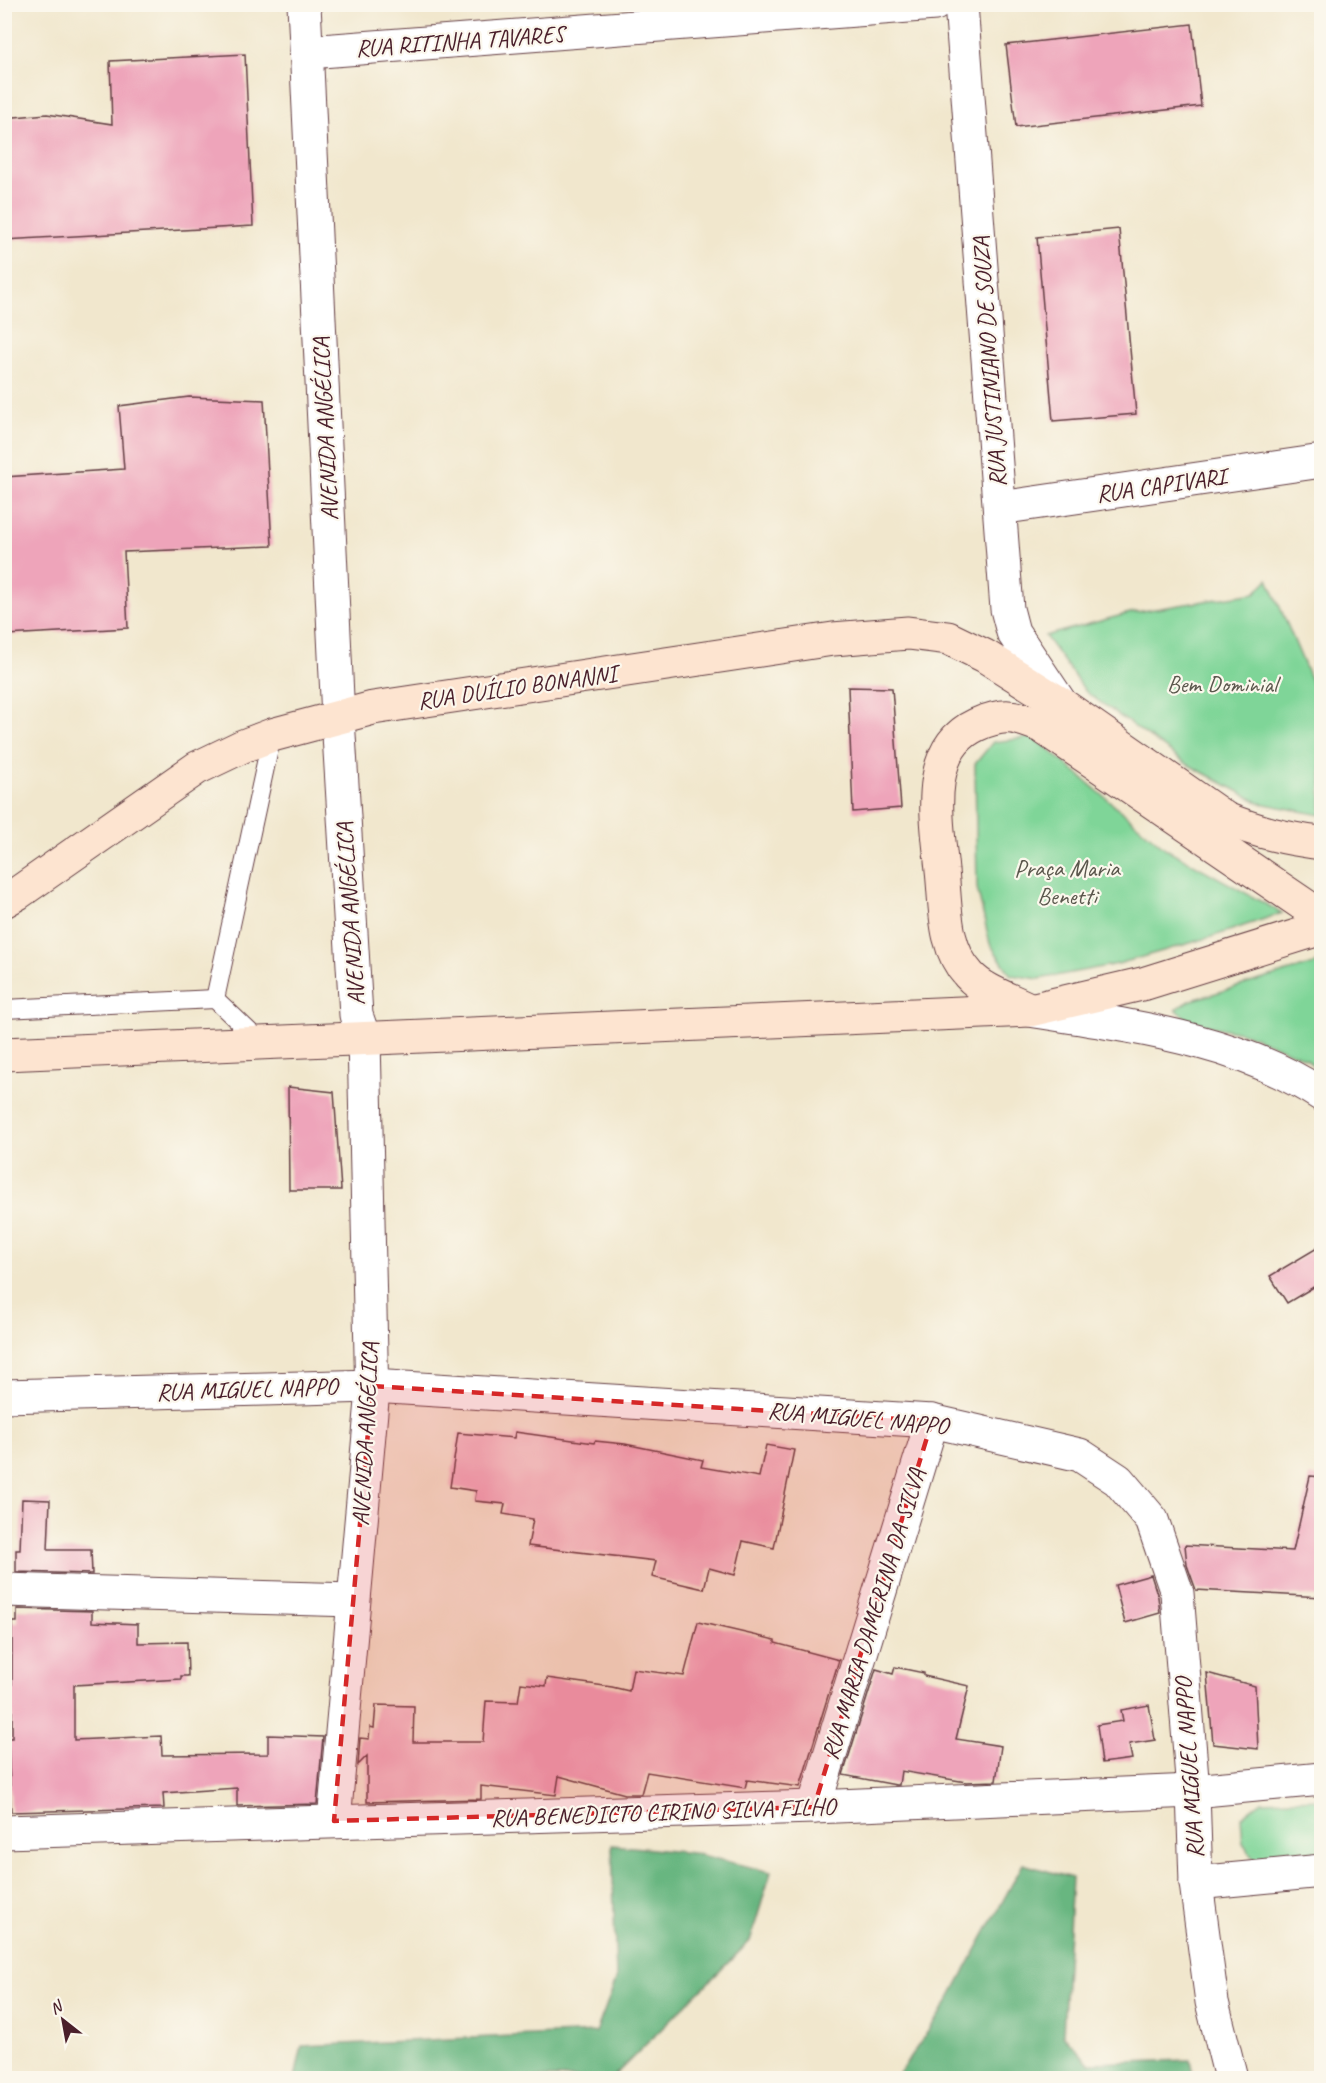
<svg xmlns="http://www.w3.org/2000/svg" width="1326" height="2083" viewBox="0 0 1326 2083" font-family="Caveat,sans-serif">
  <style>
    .green { fill: #7fd598; stroke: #647a62; stroke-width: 1.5 }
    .forest { fill: #67b680; stroke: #586a56; stroke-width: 1.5 }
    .building { fill: #eea4ba }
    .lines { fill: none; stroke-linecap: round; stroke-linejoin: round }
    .service-casing { stroke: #633d43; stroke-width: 20 }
    .minor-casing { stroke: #633d43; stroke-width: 35 }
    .tertiary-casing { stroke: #633d43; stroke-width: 35 }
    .secondary-casing { stroke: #633d43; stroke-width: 35 }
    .service { stroke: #fff; stroke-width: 18 }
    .minor { stroke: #fff; stroke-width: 33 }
    .tertiary { stroke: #fff; stroke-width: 33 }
    .secondary { stroke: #fde4d0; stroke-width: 33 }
    .marked { fill: #d62828; fill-opacity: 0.2; stroke: #d62828; stroke-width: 4.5; stroke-dasharray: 12 8; stroke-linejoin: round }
    .labels { text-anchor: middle; stroke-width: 4.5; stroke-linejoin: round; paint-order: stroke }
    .street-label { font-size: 24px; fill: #4a1f2b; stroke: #fbf7ec }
    .park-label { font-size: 24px; fill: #5a564c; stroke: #fbf7ec }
  </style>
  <rect width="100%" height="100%" fill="#fbf7ec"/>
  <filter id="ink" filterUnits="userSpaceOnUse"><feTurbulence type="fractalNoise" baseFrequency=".0167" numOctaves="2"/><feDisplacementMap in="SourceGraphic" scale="12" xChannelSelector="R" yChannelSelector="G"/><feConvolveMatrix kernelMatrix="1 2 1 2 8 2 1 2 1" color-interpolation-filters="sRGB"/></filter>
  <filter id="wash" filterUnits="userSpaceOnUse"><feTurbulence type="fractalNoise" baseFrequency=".008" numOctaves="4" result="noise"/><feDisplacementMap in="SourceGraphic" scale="24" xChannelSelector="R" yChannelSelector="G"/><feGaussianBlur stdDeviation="1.35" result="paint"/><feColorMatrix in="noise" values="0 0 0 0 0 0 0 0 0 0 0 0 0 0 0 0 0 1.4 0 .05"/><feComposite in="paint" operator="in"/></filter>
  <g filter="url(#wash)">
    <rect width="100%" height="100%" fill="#f1e7cd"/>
    <g class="green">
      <path d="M 1268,579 L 1321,704 L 1321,815 L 1260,803 L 1187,764 L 1086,692 L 1045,636 L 1130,613 L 1255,593 Z"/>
      <path d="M 1034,737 L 1166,849 L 1282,913 L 1211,937 L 1118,964 L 1039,979 L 1011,975 L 990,944 L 977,888 L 975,764 L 993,742 Z"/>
      <path d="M 1321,962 L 1321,1074 L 1307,1059 L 1244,1033 L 1191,1022 L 1176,1009 L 1189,1001 Z"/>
      <path d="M 1321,1799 L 1321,1856 L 1256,1861 L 1243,1843 L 1241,1817 L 1262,1801 Z"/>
    </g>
    <g class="forest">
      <path d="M 612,1845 L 692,1853 L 771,1872 L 750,1941 L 612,2078 L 295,2078 L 302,2046 L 596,2032 L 616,1980 Z"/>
      <path d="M 1023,1864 L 1072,1878 L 1063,2035 L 1089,2063 L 1190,2060 L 1194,2078 L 896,2078 L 946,2005 Z"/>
    </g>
    <g id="blocks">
      <g class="building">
        <path d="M 1192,24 L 1201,106 L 1016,127 L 1006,45 Z"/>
        <path d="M 245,54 L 253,226 L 4,240 L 4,118 L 47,114 L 112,124 L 110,61 Z"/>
        <path d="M 1119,229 L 1136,414 L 1053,421 L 1037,237 Z"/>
        <path d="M 189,397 L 264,400 L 272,546 L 124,552 L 128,628 L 7,635 L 4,589 L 4,477 L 124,469 L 119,406 Z"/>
        <path d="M 848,687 L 892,688 L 901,808 L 853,812 Z"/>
        <path d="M 288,1087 L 334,1092 L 341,1190 L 289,1190 Z"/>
        <path d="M 1322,1245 L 1322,1282 L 1287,1303 L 1270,1276 Z"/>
        <path d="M 515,1432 L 594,1443 L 595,1441 L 625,1444 L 703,1460 L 701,1467 L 759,1477 L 766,1445 L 794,1450 L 774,1548 L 743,1541 L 735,1575 L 709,1568 L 704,1589 L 652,1577 L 656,1561 L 528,1546 L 533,1519 L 503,1514 L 505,1504 L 475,1501 L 476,1491 L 450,1487 L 458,1433 L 514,1438 Z"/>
        <path d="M 1310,1476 L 1322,1477 L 1322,1597 L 1196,1590 L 1187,1565 L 1185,1545 L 1293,1551 Z"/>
        <path d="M 22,1499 L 50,1500 L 48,1550 L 91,1550 L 92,1574 L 16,1572 L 16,1550 L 20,1550 Z"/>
        <path d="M 1151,1575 L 1158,1597 L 1160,1613 L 1125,1623 L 1115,1585 Z"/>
        <path d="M 17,1609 L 92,1611 L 92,1622 L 138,1624 L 138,1643 L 187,1642 L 188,1676 L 181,1676 L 181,1679 L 74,1685 L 74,1740 L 161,1736 L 162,1755 L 268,1754 L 268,1735 L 323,1737 L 317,1804 L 237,1806 L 237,1788 L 163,1793 L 164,1808 L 11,1812 L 8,1738 L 12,1738 L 12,1622 L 17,1622 Z"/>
        <path d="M 698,1622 L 775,1640 L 775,1643 L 839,1660 L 800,1787 L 747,1780 L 745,1788 L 647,1772 L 641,1794 L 625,1794 L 559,1776 L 556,1795 L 481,1786 L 481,1799 L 367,1802 L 367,1756 L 358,1765 L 360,1738 L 369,1739 L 370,1727 L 374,1728 L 376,1705 L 414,1706 L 413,1742 L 483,1742 L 486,1701 L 518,1702 L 521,1683 L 546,1686 L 547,1678 L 612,1687 L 629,1691 L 633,1669 L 684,1676 Z"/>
        <path d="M 895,1667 L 924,1673 L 924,1676 L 969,1686 L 956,1739 L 1001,1746 L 996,1781 L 966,1782 L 901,1771 L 899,1785 L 896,1785 L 843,1775 L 876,1669 L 893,1674 Z"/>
        <path d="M 1207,1673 L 1255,1686 L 1258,1749 L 1213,1744 Z"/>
        <path d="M 1149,1705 L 1155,1740 L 1129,1744 L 1132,1759 L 1102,1763 L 1097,1725 L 1123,1721 L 1121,1710 Z"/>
      </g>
    </g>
  </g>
  <g filter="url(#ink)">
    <use href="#blocks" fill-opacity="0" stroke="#633d43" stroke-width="1.5"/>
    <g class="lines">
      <g class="service-casing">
        <g id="service">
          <path d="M 215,999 L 272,735"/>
          <path d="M 4,1009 L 215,999 L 260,1042"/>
        </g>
      </g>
      <g class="minor-casing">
        <g id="minor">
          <path d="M 308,52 L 935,4"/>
          <path d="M 1000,508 L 1322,461"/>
          <path d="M 4,1396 L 372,1386 L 932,1421 L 1080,1455 L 1118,1480 L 1152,1520 L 1177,1593 L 1193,1791 L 1196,1883 L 1212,2002 L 1231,2078"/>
          <path d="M 4,1590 L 353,1600"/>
          <path d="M 814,1807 L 932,1421"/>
          <path d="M 334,1821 L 372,1401 L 364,1038"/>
          <path d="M 4,1832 L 814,1807 L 1193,1791 L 1322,1779"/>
          <path d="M 1196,1883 L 1322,1871"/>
        </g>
      </g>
      <g class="tertiary-casing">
        <g id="tertiary">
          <path d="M 304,4 L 338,718 L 356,1015 L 364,1038"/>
          <path d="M 961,4 L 1007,609 L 1013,632 L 1061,704"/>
          <path d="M 1030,1010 C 1129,1026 1236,1038 1322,1095"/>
        </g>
      </g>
      <g class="secondary-casing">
        <g id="secondary">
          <path d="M 4,901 L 18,893 L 197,768 L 243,746 L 272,735 L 373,708 L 833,639 L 908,633 L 948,638 L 985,656 L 1061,704 L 1226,819 C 1259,832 1286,839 1322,843"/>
          <path d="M 1029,1009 C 1010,999 983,991 969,975 C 943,947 946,906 942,871 C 938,824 922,750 976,725 C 1003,713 1014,715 1041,726 L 1322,917"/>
          <path d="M 4,1054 L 1030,1010 L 1146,983 L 1322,928"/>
        </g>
      </g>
      <use href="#service" class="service"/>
      <use href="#minor" class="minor"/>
      <use href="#tertiary" class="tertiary"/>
      <use href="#secondary" class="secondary"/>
    </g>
  </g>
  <path class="marked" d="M 372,1386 L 932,1421 L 814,1807 L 334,1821 Z"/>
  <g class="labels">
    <g class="street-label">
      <text transform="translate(460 41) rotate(-4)" y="8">RUA RITINHA TAVARES</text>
      <text transform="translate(989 362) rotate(-94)" y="8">RUA JUSTINIANO DE SOUZA</text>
      <text transform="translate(325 429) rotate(-93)" y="8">AVENIDA ANGÉLICA</text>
      <text transform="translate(1161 485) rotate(-8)" y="8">RUA CAPIVARI</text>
      <text transform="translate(517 687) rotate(-8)" y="8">RUA DUÍLIO BONANNI</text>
      <text transform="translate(350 914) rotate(-94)" y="8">AVENIDA ANGÉLICA</text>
      <text transform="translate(247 1389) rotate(-2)" y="8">RUA MIGUEL NAPPO</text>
      <text transform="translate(858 1418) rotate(5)" y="8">RUA MIGUEL NAPPO</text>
      <text transform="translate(365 1434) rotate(-87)" y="8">AVENIDA ANGÉLICA</text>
      <text transform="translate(873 1614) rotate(-73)" y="8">RUA MARIA DAMERINA DA SILVA</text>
      <text transform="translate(1189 1768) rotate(-94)" y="8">RUA MIGUEL NAPPO</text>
      <text transform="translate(663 1812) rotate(-2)" y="8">RUA BENEDICTO CIRINO SILVA FILHO</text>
    </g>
    <g class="park-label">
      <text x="1222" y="692">Bem Dominial</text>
      <text x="1067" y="876">Praça Maria<tspan x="1067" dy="28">Benetti</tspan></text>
    </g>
  </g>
  <rect width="1326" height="2083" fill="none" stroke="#fbf7ec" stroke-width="24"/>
  <g transform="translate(63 2020) rotate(329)" stroke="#fbf7ec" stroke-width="4.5" paint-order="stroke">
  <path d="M0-4.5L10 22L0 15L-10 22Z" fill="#4a1f2b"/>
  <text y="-9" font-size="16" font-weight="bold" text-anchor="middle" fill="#4a1f2b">N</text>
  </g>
</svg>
